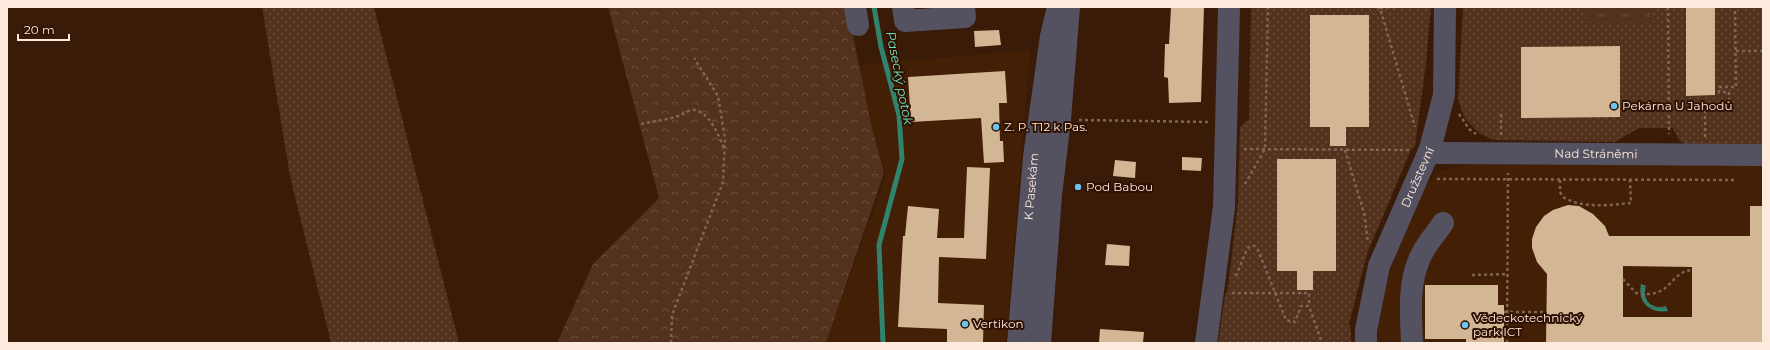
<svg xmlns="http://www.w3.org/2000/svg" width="1770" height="350" viewBox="0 0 1770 350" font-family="Montserrat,sans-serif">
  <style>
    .built { fill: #431f05 }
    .grass { fill: url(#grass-dots); fill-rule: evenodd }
    .forest { fill: url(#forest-crowns) }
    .park { fill: url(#park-tufts) }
    .water { fill: url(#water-rules) }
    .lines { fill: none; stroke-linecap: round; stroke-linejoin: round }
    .stream { stroke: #31836d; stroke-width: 5 }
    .building { fill: #d3b694; fill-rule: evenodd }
    .path { stroke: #806554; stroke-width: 2.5; stroke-dasharray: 3 3; stroke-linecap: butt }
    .minor { stroke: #545261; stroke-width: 22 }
    .path-bridge { stroke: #806554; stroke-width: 2.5; stroke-dasharray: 3 3; stroke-linecap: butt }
    .poi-dot { fill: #69c4f0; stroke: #2e1100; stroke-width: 1.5 }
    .labels { text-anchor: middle; stroke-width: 4; stroke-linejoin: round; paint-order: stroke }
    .poi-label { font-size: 12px; fill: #fee9dd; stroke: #2e1100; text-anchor: start }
    .street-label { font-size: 12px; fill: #fee9dd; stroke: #2e1100 }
    .water-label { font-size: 13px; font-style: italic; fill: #6adfbd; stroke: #2e1100 }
  </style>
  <defs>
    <pattern id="grass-dots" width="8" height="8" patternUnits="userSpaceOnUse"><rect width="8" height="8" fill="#52311d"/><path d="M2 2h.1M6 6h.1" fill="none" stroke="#6c4f3d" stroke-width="1.8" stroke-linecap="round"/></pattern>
    <pattern id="forest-crowns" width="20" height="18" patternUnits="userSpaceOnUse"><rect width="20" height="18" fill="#52311d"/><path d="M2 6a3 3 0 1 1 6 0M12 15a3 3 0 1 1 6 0" fill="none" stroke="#6c4f3d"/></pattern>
    <pattern id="park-tufts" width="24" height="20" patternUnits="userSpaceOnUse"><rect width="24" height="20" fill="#52311d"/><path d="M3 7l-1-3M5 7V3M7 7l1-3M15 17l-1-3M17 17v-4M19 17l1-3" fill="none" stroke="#6c4f3d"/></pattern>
    <pattern id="water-rules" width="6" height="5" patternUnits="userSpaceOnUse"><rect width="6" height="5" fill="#31836d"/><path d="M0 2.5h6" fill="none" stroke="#3d685a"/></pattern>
  </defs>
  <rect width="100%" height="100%" fill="#391b07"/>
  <g class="built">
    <path d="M 1030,50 L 1006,343 L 826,343 L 886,175 L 871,123 L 858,65 Z"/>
    <path d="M 1464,165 L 1763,165 L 1763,343 L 1377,343 L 1379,312 L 1404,226 L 1435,172 Z"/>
  </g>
  <g class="grass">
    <path d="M 262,7 L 374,7 L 459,343 L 331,343 L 290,176 Z"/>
    <path d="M 1251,7 L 1431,7 L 1426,63 L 1415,146 L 1410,152 L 1367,254 L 1349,324 L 1351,330 L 1351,343 L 1218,343 L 1225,295 L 1228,288 L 1238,203 L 1240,127 L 1249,119 ZM 1310,15 L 1369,15 L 1369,127 L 1346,127 L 1346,146 L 1330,146 L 1330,127 L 1310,127 ZM 1277,159 L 1335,271 L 1313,271 L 1313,290 L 1297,290 L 1297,271 L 1277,271 Z"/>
    <path d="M 1463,7 L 1763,7 L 1763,148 L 1685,144 L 1679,140 L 1673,128 L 1639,128 L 1615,142 L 1493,140 L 1479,133 L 1465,119 L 1458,100 Z"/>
  </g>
  <path class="forest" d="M 608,7 L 847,7 L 871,123 L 884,173 L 826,343 L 557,343 L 593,264 L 659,198 Z"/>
  <rect class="park" x="1586" y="7" width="65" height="15"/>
  <path class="water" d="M 1641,284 L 1646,286 C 1642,300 1651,310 1666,306 L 1668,311 C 1650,314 1637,302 1641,284 Z"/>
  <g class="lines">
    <path class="stream" d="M 874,7 L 881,47 L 899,115 L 902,159 L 879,245 L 883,343"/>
  </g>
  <g class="building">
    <path d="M 1171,7 L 1204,7 L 1201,102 L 1169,103 L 1168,78 L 1164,77 L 1165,44 L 1169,44 Z"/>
    <path d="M 1686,7 L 1715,7 L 1715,95 L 1686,96 Z"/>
    <path d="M 1310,15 L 1369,15 L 1369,127 L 1346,127 L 1346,146 L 1330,146 L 1330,127 L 1310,127 Z"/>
    <path d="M 999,30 L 1001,45 L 975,47 L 974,31 Z"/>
    <path d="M 1620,46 L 1620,117 L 1521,118 L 1521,47 Z"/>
    <path d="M 1005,71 L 1007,103 L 999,103 L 1000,141 L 1003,141 L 1004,162 L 984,163 L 981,118 L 911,122 L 908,77 Z"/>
    <path d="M 1182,157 L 1202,158 L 1201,171 L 1182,170 Z"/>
    <path d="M 1277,159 L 1336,159 L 1336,271 L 1313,271 L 1313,290 L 1297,290 L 1297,271 L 1277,271 Z"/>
    <path d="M 1115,160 L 1136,162 L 1135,178 L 1113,176 Z"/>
    <path d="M 967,167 L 990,168 L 986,259 L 939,257 L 938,303 L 984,305 L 983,343 L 947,343 L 947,329 L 898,327 L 903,236 L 905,236 L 908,206 L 939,209 L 937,238 L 964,238 Z"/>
    <path d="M 1568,205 L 1579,206 L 1593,214 L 1605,226 L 1609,236 L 1750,236 L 1750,206 L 1763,206 L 1763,343 L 1546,343 L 1547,274 L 1537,262 L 1532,248 L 1532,239 L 1536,227 L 1544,216 L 1553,210 ZM 1623,266 L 1692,267 L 1692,317 L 1623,317 Z"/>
    <path d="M 1107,244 L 1130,246 L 1129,266 L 1105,265 Z"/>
    <path d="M 1425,285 L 1498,285 L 1498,305 L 1504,305 L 1504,343 L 1466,343 L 1466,339 L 1425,339 Z"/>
    <path d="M 1100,329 L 1144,332 L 1143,343 L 1099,343 Z"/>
  </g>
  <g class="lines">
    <g class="path">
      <path d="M 1377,7 L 1380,8 L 1415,127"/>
      <path d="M 1668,7 L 1669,134"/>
      <path d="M 1380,8 L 1396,7"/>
      <path d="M 1736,51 L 1763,51"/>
      <path d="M 1459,114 L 1469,129 L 1476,134"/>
      <path d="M 1501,114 L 1501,135"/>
      <path d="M 1079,120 L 1208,122"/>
      <path d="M 641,124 C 655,121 668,120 681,115 C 685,113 690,109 695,110 C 711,114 718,135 724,148"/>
      <path d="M 1705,137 L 1705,104 L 1729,104 L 1729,92 L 1719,92 L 1719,87 L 1736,87 L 1735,7"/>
      <path d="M 1244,149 L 1409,150"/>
      <path d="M 1345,150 L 1364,213 L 1368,242"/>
      <path d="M 1437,179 L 1737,180"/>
      <path d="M 1560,180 L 1560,192 L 1563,197 C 1582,209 1609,205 1631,203 L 1630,180"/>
      <path d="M 1245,184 L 1265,149 L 1268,7"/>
      <path d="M 1472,275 L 1507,274"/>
      <path d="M 1236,276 L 1247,249 L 1250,246 L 1255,246 L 1258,250 L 1286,320 L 1295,322 L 1301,306 L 1309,306 L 1322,343"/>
      <path d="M 1623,279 L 1636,293 C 1644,294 1651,295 1658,292 C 1672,287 1675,271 1692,270"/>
      <path d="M 1232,293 L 1309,293 L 1309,306"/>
      <path d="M 671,343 L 672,315 L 723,182 L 725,139 L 718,96 L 694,58"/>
      <path d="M 1507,343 L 1508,173"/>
    </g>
    <g class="minor">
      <path d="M 855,7 L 858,25"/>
      <path d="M 903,7 L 905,21 L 965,17 L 964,7"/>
      <path id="s1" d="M 1428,153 L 1763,155"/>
      <path id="s2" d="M 1018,343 L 1034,157 L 1051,36 L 1058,7"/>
      <path d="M 1040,343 L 1051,195 L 1060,119 L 1069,7"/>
      <path d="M 1206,343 L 1224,207 L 1229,7"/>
      <path id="s3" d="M 1366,343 L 1366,330 L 1379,266 L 1430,149 L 1444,95 L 1445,7"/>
      <path d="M 1412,343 C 1411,316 1408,285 1419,260 C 1424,246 1435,235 1443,223"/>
    </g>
    <path class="path-bridge" d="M 1504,312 L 1546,312"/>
  </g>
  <g class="poi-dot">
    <circle cx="1614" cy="106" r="4"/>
    <circle cx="996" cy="127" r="4"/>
    <circle cx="1078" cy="187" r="4"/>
    <circle cx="965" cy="324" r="4"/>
    <circle cx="1465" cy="325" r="4"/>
  </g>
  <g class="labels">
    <g class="poi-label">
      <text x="1622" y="110">Pekárna U Jahodů</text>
      <text x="1004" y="131">Z. P. T12 k Pas.</text>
      <text x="1086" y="191">Pod Babou</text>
      <text x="1473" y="322">Vědeckotechnický<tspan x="1473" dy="14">park ICT</tspan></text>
      <text x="973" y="328">Vertikon</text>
    </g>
    <g class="street-label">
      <text dy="4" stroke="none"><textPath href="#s1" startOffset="168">Nad Stráněmi</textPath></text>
      <text dy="4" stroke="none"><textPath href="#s3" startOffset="175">Družstevní</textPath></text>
      <text dy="4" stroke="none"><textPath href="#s2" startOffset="157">K Pasekám</textPath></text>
    </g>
    <g class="water-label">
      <text transform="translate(900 78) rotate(79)" y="5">Pasecký potok</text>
    </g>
  </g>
  <rect width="1770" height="350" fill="none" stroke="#fee9dd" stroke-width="16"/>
  <path d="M18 34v6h51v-6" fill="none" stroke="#fee9dd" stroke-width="2"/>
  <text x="24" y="34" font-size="12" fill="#fee9dd" stroke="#2e1100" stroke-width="3" paint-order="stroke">20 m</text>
</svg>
